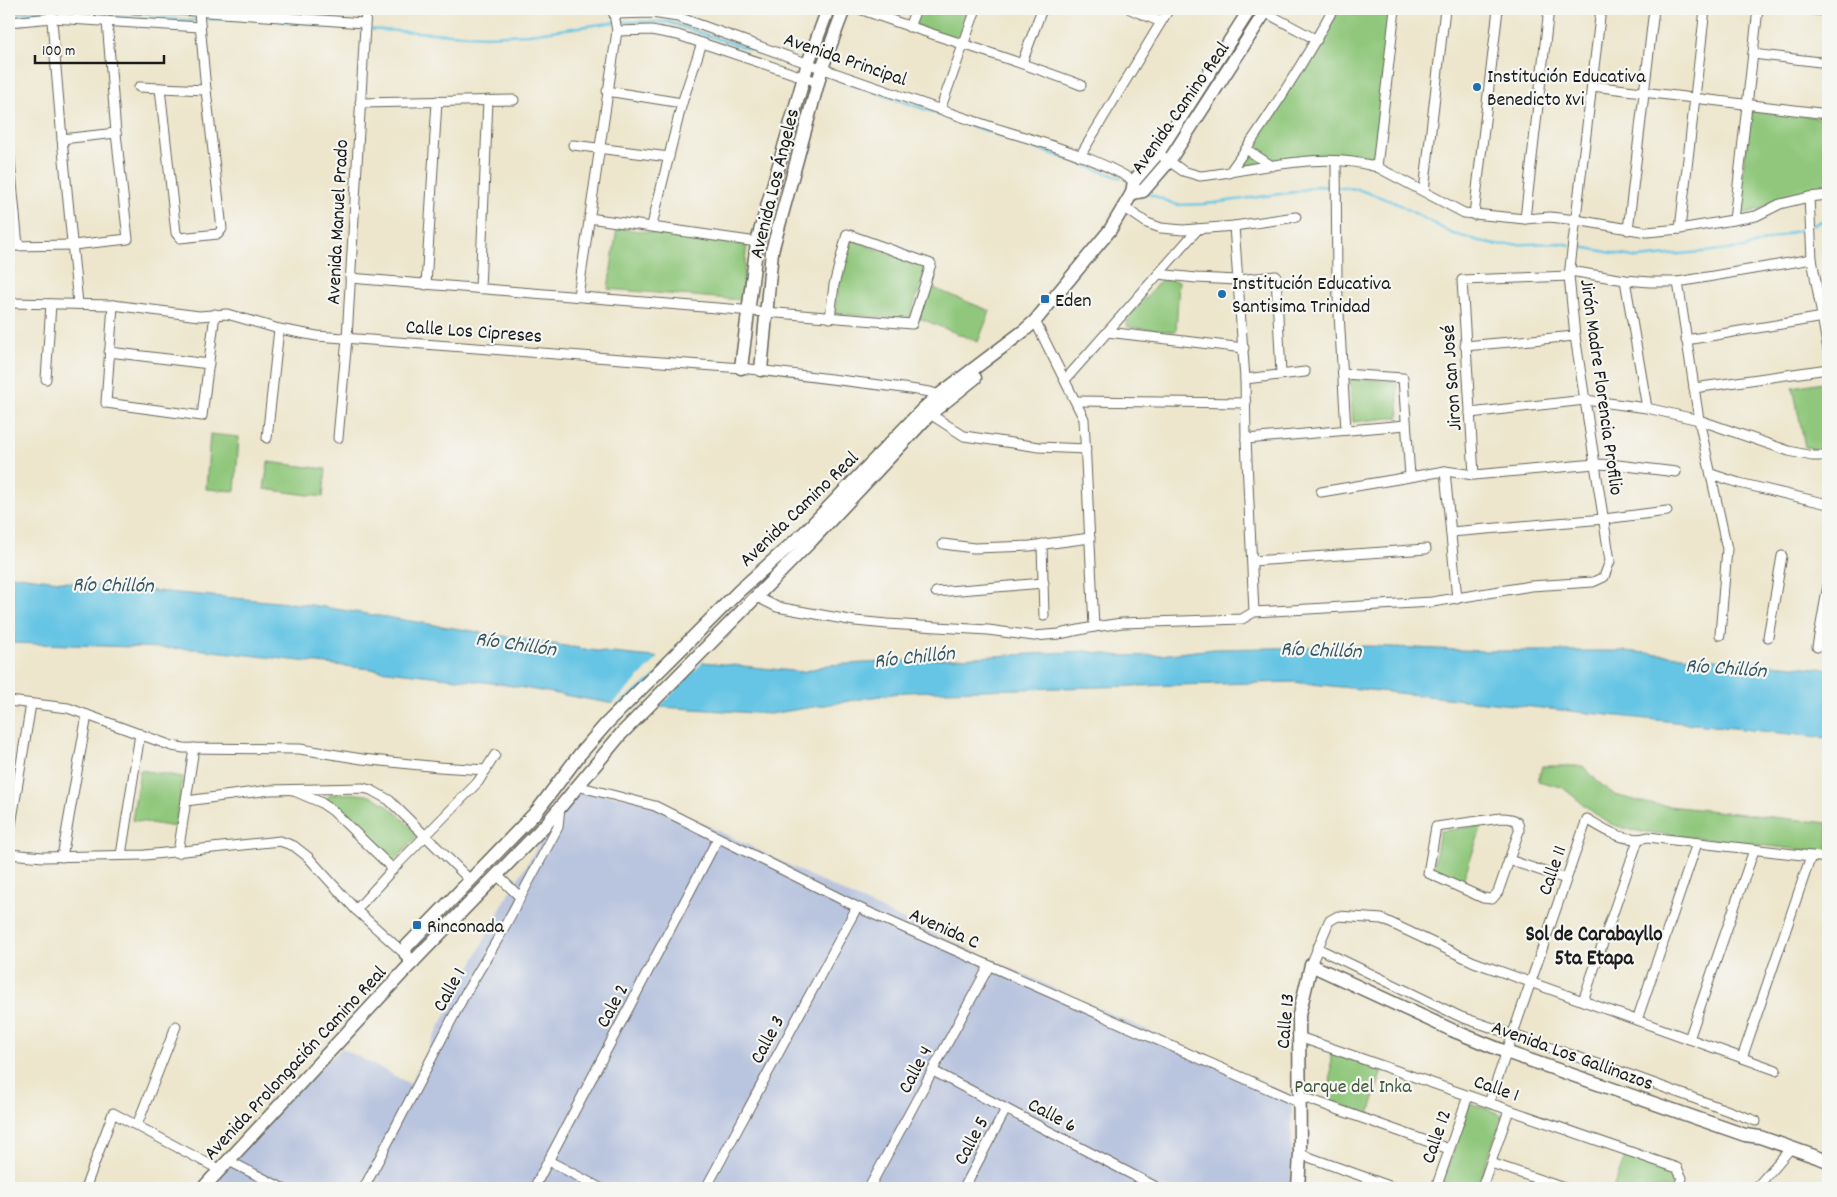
<svg xmlns="http://www.w3.org/2000/svg" width="1837" height="1197" viewBox="0 0 1837 1197" font-family="Dekko,sans-serif">
  <style>
    .industrial { fill: #b9c4de }
    .green { fill: #90c77b; stroke: #56724c }
    .water { fill: #66c5e4; stroke: #417080 }
    .pier { fill: #ede6cc }
    .lines { fill: none; stroke-linecap: round; stroke-linejoin: round }
    .stream { stroke: #66c5e4; stroke-width: 2.5 }
    .street-casing { stroke: #65635a; stroke-width: 11 }
    .secondary-casing { stroke: #65635a; stroke-width: 15 }
    .street { stroke: #fff; stroke-width: 9 }
    .secondary { stroke: #fff; stroke-width: 12 }
    .poi-dot { fill: #1f6fb2; stroke: #f6f6f2; stroke-width: 2 }
    .labels { text-anchor: middle; stroke-width: 4.5; stroke-linejoin: round; paint-order: stroke }
    .street-label { font-size: 20px; fill: #1c1c1c; stroke: #f6f6f2 }
    .poi-label { font-size: 20px; fill: #1c1c1c; stroke: #f6f6f2; text-anchor: start }
    .park-label { font-size: 20px; fill: #45583d; stroke: #f6f6f2 }
    .water-label { font-size: 21px; font-style: italic; fill: #365762; stroke: #f6f6f2 }
    .neighbourhood-label { font-size: 21px; font-weight: bold; fill: #1c1c1c; stroke: #f6f6f2 }
  </style>
  <rect width="100%" height="100%" fill="#f6f6f2"/>
  <filter id="ink" filterUnits="userSpaceOnUse"><feTurbulence type="fractalNoise" baseFrequency=".02" numOctaves="2"/><feDisplacementMap in="SourceGraphic" scale="10" xChannelSelector="R" yChannelSelector="G"/><feConvolveMatrix kernelMatrix="1 2 1 2 8 2 1 2 1" color-interpolation-filters="sRGB"/></filter>
  <filter id="wash" filterUnits="userSpaceOnUse"><feTurbulence type="fractalNoise" baseFrequency=".0096" numOctaves="4" result="noise"/><feDisplacementMap in="SourceGraphic" scale="20" xChannelSelector="R" yChannelSelector="G"/><feGaussianBlur stdDeviation="1.12" result="paint"/><feColorMatrix in="noise" values="0 0 0 0 0 0 0 0 0 0 0 0 0 0 0 0 0 1.4 0 .05"/><feComposite in="paint" operator="in"/></filter>
  <g filter="url(#wash)">
    <rect width="100%" height="100%" fill="#ede6cc"/>
    <path class="industrial" d="M 580,791 L 659,802 L 860,900 L 1292,1096 L 1291,1188 L 202,1188 L 238,1145 L 342,1048 L 410,1084 L 504,902 L 546,833 Z"/>
    <g class="green">
      <path d="M 920,9 L 971,9 L 959,42 L 914,24 Z"/>
      <path d="M 1339,9 L 1391,9 L 1373,160 L 1312,155 L 1235,169 L 1320,44 Z"/>
      <path d="M 1750,109 L 1828,119 L 1828,191 L 1785,197 L 1758,210 L 1738,215 Z"/>
      <path d="M 617,228 L 747,245 L 741,300 L 608,289 Z"/>
      <path d="M 850,239 L 926,268 L 909,319 L 834,314 L 839,283 Z"/>
      <path d="M 1161,280 L 1179,281 L 1176,332 L 1128,327 L 1126,320 Z"/>
      <path d="M 931,287 L 990,311 L 978,342 L 919,318 Z"/>
      <path d="M 1350,378 L 1397,382 L 1399,417 L 1353,422 Z"/>
      <path d="M 1828,381 L 1828,451 L 1822,452 L 1805,447 L 1793,387 Z"/>
      <path d="M 210,434 L 239,437 L 235,491 L 206,489 Z"/>
      <path d="M 268,462 L 326,469 L 323,497 L 264,489 Z"/>
      <path d="M 1542,766 L 1583,766 L 1598,782 L 1615,795 L 1650,804 L 1828,823 L 1828,853 L 1630,830 L 1611,824 L 1594,813 L 1562,787 L 1538,781 Z"/>
      <path d="M 140,770 L 183,777 L 175,827 L 132,820 Z"/>
      <path d="M 331,794 C 342,794 355,793 366,795 C 385,798 405,822 418,835 L 393,863 L 336,807 L 329,803 L 327,798 Z"/>
      <path d="M 1482,826 L 1462,883 L 1433,870 L 1440,831 Z"/>
      <path d="M 1331,1052 L 1382,1070 L 1369,1115 L 1330,1101 Z"/>
      <path d="M 1470,1103 L 1503,1115 L 1477,1188 L 1441,1188 Z"/>
      <path d="M 1626,1155 L 1675,1174 L 1677,1179 L 1671,1188 L 1613,1188 Z"/>
    </g>
    <path class="water" d="M 9,575 L 101,586 L 311,605 L 603,652 L 802,672 L 828,665 L 1086,651 L 1121,656 L 1160,655 L 1214,649 L 1369,646 L 1483,651 L 1624,651 L 1828,669 L 1828,738 L 1293,682 L 904,692 L 770,714 L 615,704 L 501,684 L 196,649 L 9,643 Z"/>
    <g class="pier">
      <path d="M 661,655 L 679,657 L 615,706 L 611,706 Z"/>
      <path d="M 684,658 L 705,660 L 657,709 L 637,708 Z"/>
    </g>
    <g class="lines">
      <g class="stream">
        <path d="M 9,13 L 57,10 L 75,14 L 101,14 L 135,18 L 155,17 L 191,21 L 200,19 L 246,19"/>
        <path d="M 279,21 L 364,29 L 485,36 L 529,34 L 616,22 L 668,22 L 802,67"/>
        <path d="M 824,74 L 1121,178"/>
        <path d="M 1147,193 L 1177,205 L 1206,204 L 1295,192 L 1317,186 L 1357,189 L 1394,202 L 1453,234 L 1495,245 L 1561,243 L 1570,245"/>
        <path d="M 1813,225 L 1822,221 L 1828,221"/>
        <path d="M 1576,246 L 1638,258 L 1744,248 L 1808,227"/>
      </g>
    </g>
  </g>
  <g filter="url(#ink)">
    <g class="lines">
      <g class="street-casing">
        <g id="street">
          <path d="M 51,9 L 62,139 L 78,304"/>
          <path d="M 134,9 L 179,10 L 364,23"/>
          <path d="M 615,9 L 614,14 L 617,31 L 651,30 L 678,35 L 818,82"/>
          <path d="M 860,9 C 933,36 1008,57 1081,85"/>
          <path d="M 1130,9 L 1161,22"/>
          <path d="M 1259,9 L 1317,40"/>
          <path d="M 1806,9 L 1828,11"/>
          <path d="M 614,14 L 652,13 L 678,17 C 775,52 873,87 971,120 C 1025,139 1085,151 1134,181"/>
          <path d="M 9,22 L 52,18 L 200,27"/>
          <path d="M 909,27 L 916,9"/>
          <path d="M 1753,54 L 1828,63"/>
          <path d="M 1022,63 L 1042,9"/>
          <path d="M 1592,86 L 1828,114"/>
          <path d="M 139,87 L 206,90"/>
          <path d="M 160,88 L 176,233 L 180,238 L 218,234 L 222,229 L 206,90 L 199,12"/>
          <path d="M 607,91 L 682,103"/>
          <path d="M 360,103 L 514,100"/>
          <path d="M 940,110 L 976,9"/>
          <path d="M 62,139 L 116,133"/>
          <path d="M 573,145 L 669,157"/>
          <path d="M 1246,149 L 1272,166"/>
          <path d="M 9,151 L 18,246"/>
          <path d="M 1158,153 L 1183,171 L 1200,176 C 1258,170 1319,150 1377,167 L 1464,213 L 1525,219 L 1550,217 L 1576,220 L 1647,232 L 1680,229 L 1756,216 L 1780,204 L 1809,197 L 1828,195"/>
          <path d="M 1080,156 L 1169,9"/>
          <path d="M 1336,161 L 1337,281 L 1346,430"/>
          <path d="M 1377,167 L 1395,9"/>
          <path d="M 1229,173 C 1267,120 1302,66 1333,9"/>
          <path d="M 1424,191 L 1445,9"/>
          <path d="M 1809,197 L 1812,259 L 1828,350"/>
          <path d="M 1125,208 L 1147,223 L 1161,228 L 1183,230 L 1234,226 L 1296,217"/>
          <path d="M 1474,215 L 1498,9"/>
          <path d="M 589,218 L 757,242"/>
          <path d="M 1525,219 L 1549,9"/>
          <path d="M 1734,220 L 1758,9"/>
          <path d="M 652,225 L 682,103 L 702,43"/>
          <path d="M 1234,226 L 1245,379 L 1246,439 L 1254,612"/>
          <path d="M 1680,229 L 1705,9"/>
          <path d="M 1628,230 L 1654,9"/>
          <path d="M 9,246 L 73,245 L 128,239 L 116,133 L 107,21"/>
          <path d="M 1570,271 L 1625,280 L 1650,282 L 1678,282 L 1812,259"/>
          <path d="M 1158,274 L 1196,278 L 1238,280 L 1276,276 L 1281,374"/>
          <path d="M 350,278 C 537,293 725,309 912,324 L 931,264 L 847,234 L 834,285 L 830,318"/>
          <path d="M 1625,280 L 1647,408"/>
          <path d="M 1678,282 L 1699,420 L 1727,549 L 1720,635"/>
          <path d="M 426,285 L 437,101"/>
          <path d="M 480,289 L 488,100"/>
          <path d="M 578,296 L 617,31"/>
          <path d="M 9,303 L 113,305 L 199,316 L 227,314 L 279,329 L 317,336 L 741,368 L 896,387 L 930,392 L 939,395"/>
          <path d="M 113,305 L 106,403 L 202,416 L 215,314"/>
          <path d="M 1035,321 L 1084,419 L 1094,627"/>
          <path d="M 1107,332 L 1244,348"/>
          <path d="M 1686,340 L 1823,317"/>
          <path d="M 1465,346 L 1575,336"/>
          <path d="M 109,352 L 209,364"/>
          <path d="M 1343,374 L 1403,378 L 1410,476"/>
          <path d="M 46,379 L 51,304"/>
          <path d="M 1245,379 L 1305,372"/>
          <path d="M 1065,380 L 1198,229"/>
          <path d="M 1694,388 L 1828,369"/>
          <path d="M 1076,401 L 1246,403"/>
          <path d="M 1470,413 L 1585,400 L 1647,408 L 1699,420 L 1789,451 L 1812,456 L 1828,456"/>
          <path d="M 930,414 L 964,436 L 1039,447 L 1086,449"/>
          <path d="M 267,438 L 279,329"/>
          <path d="M 338,438 L 347,338 L 366,9"/>
          <path d="M 1246,439 L 1406,425"/>
          <path d="M 1445,471 L 1457,599"/>
          <path d="M 1711,474 L 1739,483 L 1828,504"/>
          <path d="M 1474,475 L 1462,280 L 1569,276"/>
          <path d="M 1321,492 L 1445,471 L 1474,475 L 1595,464 L 1618,465 L 1676,472"/>
          <path d="M 1451,532 L 1604,519 L 1667,511"/>
          <path d="M 943,544 L 974,548 L 1030,546 L 1090,538"/>
          <path d="M 1042,544 L 1044,616"/>
          <path d="M 1252,561 L 1426,549"/>
          <path d="M 936,592 L 1044,583"/>
          <path d="M 757,597 L 777,607 L 855,621 L 887,624 L 988,630 L 1034,636 L 1059,634 L 1094,627 L 1122,623 L 1242,619 L 1254,612 L 1432,602 L 1531,586 L 1593,582 L 1604,577 L 1610,561 L 1575,336 L 1569,276 L 1601,9"/>
          <path d="M 1768,637 L 1782,556"/>
          <path d="M 1817,647 L 1828,585"/>
          <path d="M 9,701 L 68,708 L 172,746 L 184,748 L 300,749 L 362,759 L 439,767 L 486,770"/>
          <path d="M 577,786 L 655,806 L 857,907 L 1300,1103"/>
          <path d="M 294,791 L 320,802 L 333,811 L 393,869"/>
          <path d="M 186,801 L 270,790 L 363,788 L 371,790 L 389,800 L 471,881"/>
          <path d="M 1501,818 C 1511,818 1520,819 1519,831 L 1498,892 L 1492,899 L 1483,898 L 1428,873 L 1436,827 Z"/>
          <path d="M 9,837 L 31,704"/>
          <path d="M 178,853 L 194,748"/>
          <path d="M 9,854 L 43,857 L 145,855 L 280,841 L 294,846 L 308,857 L 356,910 L 406,955"/>
          <path d="M 121,855 L 140,734"/>
          <path d="M 62,857 L 87,715"/>
          <path d="M 1509,860 L 1566,879"/>
          <path d="M 497,875 L 520,897"/>
          <path d="M 356,910 L 393,869 L 478,782 L 495,755"/>
          <path d="M 1317,948 L 1461,1017 L 1633,1076 L 1756,1121"/>
          <path d="M 1311,965 L 1329,921 L 1338,916 L 1382,919 L 1474,962 L 1776,1070"/>
          <path d="M 1583,1001 L 1638,840"/>
          <path d="M 1637,1020 L 1697,843"/>
          <path d="M 1299,1037 L 1677,1168 L 1682,1178 L 1678,1188"/>
          <path d="M 1689,1039 L 1754,850"/>
          <path d="M 1742,1058 L 1811,856"/>
          <path d="M 933,1071 L 1158,1188"/>
          <path d="M 1300,1096 L 1449,1149"/>
          <path d="M 1489,1103 L 1587,819 C 1605,830 1626,844 1648,837 L 1828,858"/>
          <path d="M 137,1125 L 176,1026"/>
          <path d="M 1300,1154 L 1395,1188"/>
          <path d="M 229,1161 L 282,1188"/>
          <path d="M 549,1161 L 600,1188"/>
          <path d="M 1491,1163 L 1564,1188"/>
          <path d="M 86,1186 L 113,1113 L 220,1170"/>
          <path d="M 364,1188 L 465,994 L 499,937 L 558,827 L 560,807"/>
          <path d="M 534,1188 L 718,838"/>
          <path d="M 706,1188 L 857,907"/>
          <path d="M 869,1188 L 989,966"/>
          <path d="M 964,1188 L 1006,1109"/>
          <path d="M 1436,1188 L 1468,1096"/>
          <path d="M 1482,1188 L 1509,1110"/>
          <path d="M 1756,1188 L 1791,1148"/>
        </g>
      </g>
      <g class="secondary-casing">
        <g id="secondary">
          <path d="M 1132,193 L 1143,191 L 1169,161 L 1267,9"/>
          <path d="M 741,368 L 757,242 L 808,63 L 828,9"/>
          <path d="M 761,370 L 772,251 L 822,68 L 844,9"/>
          <path d="M 413,962 C 407,957 403,954 407,946 L 537,811 L 580,754 L 607,723 L 739,591 L 805,532 L 923,409 L 939,395 L 1025,330 L 1035,321 L 1110,230 L 1132,193 L 1134,181 L 1158,153 L 1250,9"/>
          <path d="M 203,1188 L 406,969 L 547,823 L 621,734 L 811,541 L 930,414 L 975,378"/>
          <path d="M 1298,1188 L 1300,1154 L 1299,1015 L 1311,965 L 1454,1031 L 1506,1052 L 1745,1135 L 1760,1137 L 1828,1161"/>
        </g>
      </g>
      <use href="#street" class="street"/>
      <use href="#secondary" class="secondary"/>
    </g>
  </g>
  <g class="poi-dot">
    <circle cx="1477" cy="87" r="5"/>
    <circle cx="1222" cy="294" r="5"/>
    <rect x="1040" y="294" width="10" height="10" rx="2.5"/>
    <rect x="412" y="920" width="10" height="10" rx="2.5"/>
  </g>
  <g class="labels">
    <g class="street-label">
      <text transform="translate(846 58) rotate(19)" y="7">Avenida Principal</text>
      <text transform="translate(1179 107) rotate(-55)" y="7">Avenida Camino Real</text>
      <text transform="translate(773 183) rotate(-76)" y="7">Avenida Los Ángeles</text>
      <text transform="translate(336 222) rotate(-87)" y="7">Avenida Manuel Prado</text>
      <text transform="translate(474 330) rotate(4)" y="7">Calle Los Cipreses</text>
      <text transform="translate(1450 378) rotate(-94)" y="7">Jiron San José</text>
      <text transform="translate(1603 387) rotate(82)" y="7">Jirón Madre Florencia Profilio</text>
      <text transform="translate(798 508) rotate(-44)" y="7">Avenida Camino Real</text>
      <text transform="translate(1551 870) rotate(-71)" y="7">Calle 11</text>
      <text transform="translate(945 927) rotate(24)" y="7">Avenida C</text>
      <text transform="translate(448 989) rotate(-61)" y="7">Calle 1</text>
      <text transform="translate(611 1005) rotate(-62)" y="7">Cale 2</text>
      <text transform="translate(1284 1021) rotate(-85)" y="7">Calle 13</text>
      <text transform="translate(766 1039) rotate(-62)" y="7">Calle 3</text>
      <text transform="translate(1573 1054) rotate(20)" y="7">Avenida Los Gallinazos</text>
      <text transform="translate(294 1062) rotate(-47)" y="7">Avenida Prolongación Camino Real</text>
      <text transform="translate(914 1069) rotate(-62)" y="7">Calle 4</text>
      <text transform="translate(1497 1087) rotate(19)" y="7">Calle 1</text>
      <text transform="translate(1053 1114) rotate(28)" y="7">Calle 6</text>
      <text transform="translate(1435 1136) rotate(-71)" y="7">Calle 12</text>
      <text transform="translate(970 1140) rotate(-62)" y="7">Calle 5</text>
    </g>
    <g class="poi-label">
      <text x="1487" y="82">Institución Educativa<tspan x="1487" dy="23">Benedicto Xvi</tspan></text>
      <text x="1232" y="289">Institución Educativa<tspan x="1232" dy="23">Santisima Trinidad</tspan></text>
      <text x="1055" y="306">Eden</text>
      <text x="427" y="932">Rinconada</text>
    </g>
    <g class="park-label">
      <text x="1353" y="1092">Parque del Inka</text>
    </g>
    <g class="water-label">
      <text transform="translate(113 584) rotate(1)" y="7">Río Chillón</text>
      <text transform="translate(516 643) rotate(8)" y="7">Río Chillón</text>
      <text transform="translate(1321 649) rotate(2)" y="7">Río Chillón</text>
      <text transform="translate(914 656) rotate(-6)" y="7">Río Chillón</text>
      <text transform="translate(1726 667) rotate(4)" y="7">Río Chillón</text>
    </g>
    <g class="neighbourhood-label">
      <text x="1594" y="940">Sol de Carabayllo<tspan x="1594" dy="24">5ta Etapa</tspan></text>
    </g>
  </g>
  <rect width="1837" height="1197" fill="none" stroke="#f6f6f2" stroke-width="30"/>
  <path d="M35 55v8h129v-8" fill="none" stroke="#1c1c1c" stroke-width="2.5"/>
  <text x="42" y="55" font-size="15" fill="#1c1c1c" stroke="#f6f6f2" stroke-width="4" paint-order="stroke">100 m</text>
</svg>
